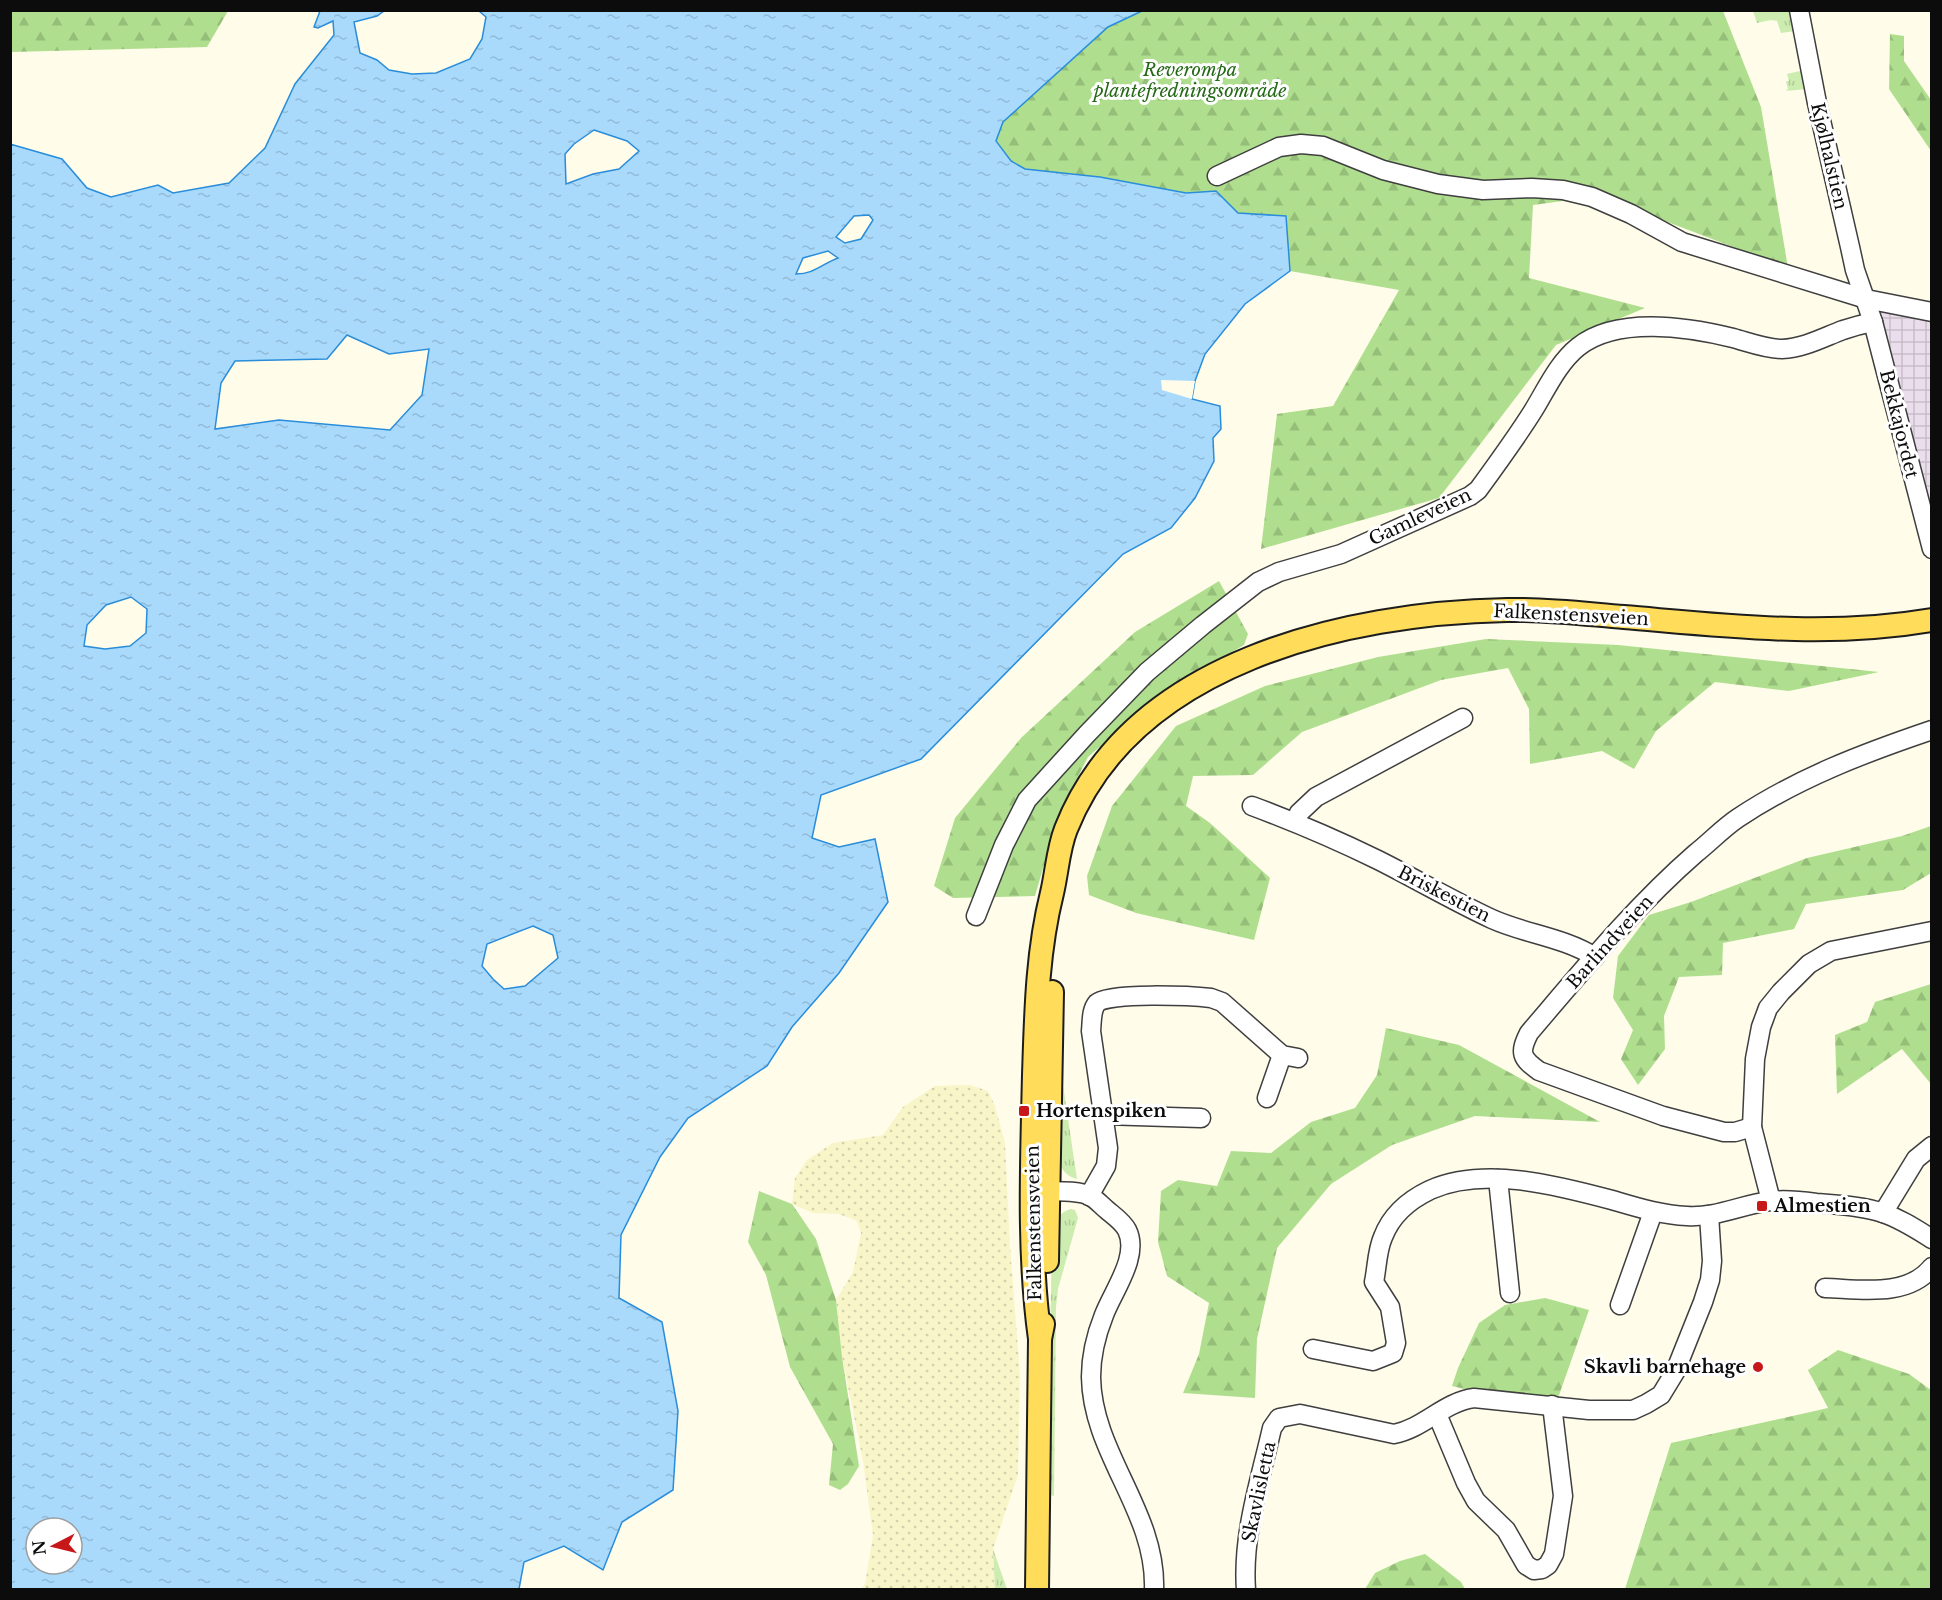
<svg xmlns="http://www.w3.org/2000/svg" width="1942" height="1600" viewBox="0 0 1942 1600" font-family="'Libre Baskerville',serif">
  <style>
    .industrial { fill: url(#industrial-grid) }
    .farmland { fill: url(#farmland-dots) }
    .grass { fill: url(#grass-tufts) }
    .forest { fill: url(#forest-firs) }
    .water { fill: url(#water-ripples); stroke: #298dda; stroke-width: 1.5; fill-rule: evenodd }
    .pier { fill: #fffcea }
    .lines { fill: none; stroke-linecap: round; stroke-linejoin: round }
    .minor-casing { stroke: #3f3f3f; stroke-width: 21 }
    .major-casing { stroke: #1d1d1d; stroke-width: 26 }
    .minor { stroke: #fff; stroke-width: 18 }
    .major { stroke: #ffdd5a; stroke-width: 22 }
    .poi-dot { fill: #c81719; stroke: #fff; stroke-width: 2 }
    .labels { text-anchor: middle; stroke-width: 6; stroke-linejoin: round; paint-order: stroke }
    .park-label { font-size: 18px; font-style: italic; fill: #246916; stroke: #fff }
    .street-label { font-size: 18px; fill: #0c0c0c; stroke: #fff }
    .poi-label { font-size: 18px; font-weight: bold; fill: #0c0c0c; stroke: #fff; text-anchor: start }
  </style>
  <defs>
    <pattern id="industrial-grid" width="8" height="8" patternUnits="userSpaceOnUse" patternTransform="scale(1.5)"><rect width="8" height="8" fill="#ebdeec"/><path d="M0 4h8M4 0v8" fill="none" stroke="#c8bdc9"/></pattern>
    <pattern id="farmland-dots" width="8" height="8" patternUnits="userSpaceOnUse" patternTransform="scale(1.5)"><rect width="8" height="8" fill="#f8f5c8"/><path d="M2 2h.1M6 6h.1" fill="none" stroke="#d3d1ab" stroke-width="1.8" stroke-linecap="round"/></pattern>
    <pattern id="grass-tufts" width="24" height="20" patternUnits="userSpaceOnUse" patternTransform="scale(1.5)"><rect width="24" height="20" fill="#cdedb0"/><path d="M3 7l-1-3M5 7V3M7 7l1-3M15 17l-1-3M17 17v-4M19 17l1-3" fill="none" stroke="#afca96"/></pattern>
    <pattern id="forest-firs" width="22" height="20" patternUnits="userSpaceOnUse" patternTransform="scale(1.5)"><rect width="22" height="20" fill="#afdf8e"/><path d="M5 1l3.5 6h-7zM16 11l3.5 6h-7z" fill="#95be79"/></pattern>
    <pattern id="water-ripples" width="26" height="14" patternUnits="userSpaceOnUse" patternTransform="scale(1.5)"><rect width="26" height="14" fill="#a9dafc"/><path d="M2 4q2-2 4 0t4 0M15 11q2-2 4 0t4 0" fill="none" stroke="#90bad7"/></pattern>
  </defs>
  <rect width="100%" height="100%" fill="#fffcea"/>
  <path class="industrial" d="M 1878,310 L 1931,321 L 1931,506 L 1884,325 Z"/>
  <path class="farmland" d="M 970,1085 L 988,1091 L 995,1106 L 1005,1143 L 1010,1246 L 1020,1375 L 1018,1475 L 993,1549 L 995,1589 L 861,1589 L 865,1584 L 873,1535 L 863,1461 L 842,1357 L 836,1300 L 853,1272 L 861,1233 L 857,1221 L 839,1214 L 813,1213 L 792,1204 L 795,1178 L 807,1160 L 833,1143 L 883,1135 L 903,1107 L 935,1086 Z"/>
  <g class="grass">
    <path d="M 1743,12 L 1743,11 L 1791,11 L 1796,31 L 1781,33 L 1777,21 L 1771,20 L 1757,23 L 1753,11 Z"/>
    <path d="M 1804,70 L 1807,89 L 1786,91 L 1788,89 L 1786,81 L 1789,81 L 1787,74 Z"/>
    <path d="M 1059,1051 L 1063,1054 L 1063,1085 L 1077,1179 C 1066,1176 1062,1170 1057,1159 Z"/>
    <path d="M 1071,1209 L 1075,1210 L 1078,1218 L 1058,1289 L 1056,1307 L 1054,1496 L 1047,1494 L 1052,1241 C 1055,1227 1055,1213 1071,1209 Z"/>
    <path d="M 993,1549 L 1007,1589 L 995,1589 Z"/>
  </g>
  <g class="forest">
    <path d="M 10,11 L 11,10 L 228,11 L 207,47 L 11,52 Z"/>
    <path d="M 1142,11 L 1723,11 L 1761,107 L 1788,268 L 1665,221 L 1592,197 L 1533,205 L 1529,278 L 1645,308 L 1556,345 L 1439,498 L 1261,549 L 1277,414 L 1333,406 L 1399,290 L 1290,271 L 1286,216 L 1238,213 L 1216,191 L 1186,193 L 1100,177 L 1025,169 L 1011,161 L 996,140 L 1003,122 L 1108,27 Z"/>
    <path d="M 1890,34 L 1904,36 L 1904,61 L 1931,100 L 1931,151 L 1889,89 Z"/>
    <path d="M 1219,581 L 1248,634 L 1244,645 L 1161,694 L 1088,757 L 1059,813 L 1035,896 L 953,898 L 934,886 L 955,818 L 1021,738 L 1135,632 Z"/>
    <path d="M 1486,639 L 1618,645 L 1879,672 L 1789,691 L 1715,682 L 1656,731 L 1634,769 L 1602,751 L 1530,764 L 1529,709 L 1508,668 L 1441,680 L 1302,732 L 1253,775 L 1193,776 L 1186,806 L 1210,823 L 1270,878 L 1254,940 L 1136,913 L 1089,895 L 1087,876 L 1112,806 L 1176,726 L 1265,686 L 1378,657 Z"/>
    <path d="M 1931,826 L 1931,873 L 1903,890 L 1806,904 L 1794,929 L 1723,943 L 1722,975 L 1679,977 L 1664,1016 L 1665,1049 L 1638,1085 L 1621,1059 L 1633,1030 L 1613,998 L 1618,956 L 1649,915 L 1691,902 L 1807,858 L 1902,836 Z"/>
    <path d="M 1931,984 L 1931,1084 L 1902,1049 L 1837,1094 L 1835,1035 L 1867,1022 L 1875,1002 Z"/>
    <path d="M 1386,1028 L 1459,1045 L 1600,1122 L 1475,1116 L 1392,1145 L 1331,1184 L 1277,1248 L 1257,1339 L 1255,1398 L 1183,1393 L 1199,1354 L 1209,1303 L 1167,1276 L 1158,1242 L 1161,1191 L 1178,1180 L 1217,1186 L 1231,1151 L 1271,1153 L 1311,1122 L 1355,1108 L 1377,1075 Z"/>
    <path d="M 759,1191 L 792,1204 L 816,1239 L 836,1300 L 842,1357 L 859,1466 L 848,1484 L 840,1490 L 829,1485 L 833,1444 L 790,1367 L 766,1275 L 748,1242 Z"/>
    <path d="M 1545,1298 L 1589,1310 L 1558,1398 L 1473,1391 L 1452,1386 L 1458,1368 L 1479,1323 L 1505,1305 Z"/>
    <path d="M 1838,1350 L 1909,1374 L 1931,1390 L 1931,1589 L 1625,1589 L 1671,1443 L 1828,1408 L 1808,1370 Z"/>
    <path d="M 1425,1554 L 1461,1582 L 1465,1589 L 1365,1589 L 1375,1573 L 1400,1561 Z"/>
  </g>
  <path class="water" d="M 320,11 L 384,11 L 377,16 L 354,22 L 360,53 L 377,60 L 389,70 L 412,74 L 436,73 L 470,59 L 482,39 L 486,17 L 479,11 L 1142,11 L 1108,27 L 1003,122 L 996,141 L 1011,161 L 1025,169 L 1100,177 L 1186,193 L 1216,191 L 1238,213 L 1286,216 L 1290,271 L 1245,304 L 1205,354 L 1195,381 L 1192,399 L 1220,406 L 1221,429 L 1213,438 L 1214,461 L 1195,498 L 1171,528 L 1123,554 L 921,759 L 821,795 L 812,838 L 839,847 L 875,839 L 888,902 L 839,973 L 792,1027 L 767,1066 L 688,1118 L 660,1157 L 621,1235 L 619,1298 L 662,1322 L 678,1411 L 673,1490 L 622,1522 L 603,1570 L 564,1546 L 524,1562 L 519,1589 L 11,1589 L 10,144 L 62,159 L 87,188 L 111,197 L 158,185 L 173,193 L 229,183 L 265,148 L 295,84 L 334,35 L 333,21 L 318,28 L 314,27 ZM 594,130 L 627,141 L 639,151 L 619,169 L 593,174 L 566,184 L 565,154 L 574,144 ZM 869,215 L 873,220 L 861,239 L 845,243 L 836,237 L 854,216 ZM 828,251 L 838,258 C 822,264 814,274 796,274 L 803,258 ZM 347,335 L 389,354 L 429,349 L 422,395 L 390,430 L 279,420 L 215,429 L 221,383 L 235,361 L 327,359 ZM 131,597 L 147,609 L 146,633 L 130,646 L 105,649 L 84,646 L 87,625 L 106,605 ZM 533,926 L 553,935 L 558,958 L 525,986 L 504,989 L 493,979 L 482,966 L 487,944 ZM 36,1528 L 72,1528 L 72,1564 L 36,1564 Z"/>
  <path class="pier" d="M 1161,380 L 1195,381 L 1192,399 L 1162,390 Z"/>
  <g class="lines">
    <g class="minor-casing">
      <g id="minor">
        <path d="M 1799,10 L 1817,103 L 1850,247 L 1855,270 L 1873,322 L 1932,549"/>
        <path d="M 1217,176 L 1279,147 L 1301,144 L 1323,146 L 1383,170 L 1438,184 L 1483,190 L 1532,188 L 1563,190 L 1592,197 L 1631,214 L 1682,242 L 1866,299 L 1932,312"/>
        <path d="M 1252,806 C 1295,822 1337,840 1378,860 C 1416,879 1453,901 1492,919 C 1525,934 1563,937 1595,957"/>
        <path d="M 1295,822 L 1299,813 L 1316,797 L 1463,718"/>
        <path d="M 976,916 L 1004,845 L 1027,800 L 1087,734 L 1147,672 L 1203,625 L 1258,582 L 1279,572 L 1341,554 L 1470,496 L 1478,490 C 1497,464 1516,438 1533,411 C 1546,390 1558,363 1578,347 C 1617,316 1688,327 1733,338 C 1748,342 1766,349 1782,349 C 1804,348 1822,338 1843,330 C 1852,327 1863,324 1873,322"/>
        <path d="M 1267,1098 L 1282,1055"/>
        <path d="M 1103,1115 L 1201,1118"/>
        <path d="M 1752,1127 L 1735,1132 L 1724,1132 L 1663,1116 L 1539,1071 C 1521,1058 1519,1053 1529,1033 C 1582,971 1634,907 1696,853 C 1710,842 1723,828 1738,818 C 1798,778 1864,753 1932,730"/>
        <path d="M 1498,1179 L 1510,1293"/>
        <path d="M 1035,1191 C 1050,1192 1077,1189 1090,1196 C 1096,1199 1102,1206 1107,1210 C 1114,1216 1123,1222 1127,1230 C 1140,1256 1113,1291 1104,1315 C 1096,1335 1091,1357 1091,1377 C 1092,1454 1157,1512 1154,1590"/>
        <path d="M 1089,1196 L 1106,1166 L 1108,1148 L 1091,1031 C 1092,1022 1091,1010 1097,1003 C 1108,992 1193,996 1211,998 L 1222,1002 L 1282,1055 L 1298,1058"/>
        <path d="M 1771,1201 L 1752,1127 L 1755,1059 L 1761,1027 L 1768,1008 L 1781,992 L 1809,964 L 1831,951 L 1932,931"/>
        <path d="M 1883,1213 L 1916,1159 L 1932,1146"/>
        <path d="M 1825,1288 C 1860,1289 1907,1298 1932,1267"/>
        <path d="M 1620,1305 L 1653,1212"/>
        <path d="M 1313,1349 L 1373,1361 L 1393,1353 L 1396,1343 L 1390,1307 L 1374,1282 C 1377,1268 1377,1250 1383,1237 C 1391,1216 1409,1200 1430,1190 C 1484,1166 1556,1185 1612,1200 C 1636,1207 1661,1215 1687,1216 C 1716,1218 1743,1204 1771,1201 C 1786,1199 1802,1201 1816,1203 C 1839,1205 1862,1206 1883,1213 C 1901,1219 1916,1229 1932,1239"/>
        <path d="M 1437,1414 L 1466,1483 L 1476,1501 L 1506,1530 L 1526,1565 L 1534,1570 L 1542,1569 L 1548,1565 L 1554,1554 L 1563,1496 L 1552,1405"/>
        <path d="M 1246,1590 C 1242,1535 1260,1481 1272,1428 L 1279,1418 L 1300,1414 L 1394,1434 C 1424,1428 1444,1402 1474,1398 L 1589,1410 L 1633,1410 L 1646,1404 L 1661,1395 L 1675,1372 L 1703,1302 L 1710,1280 L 1712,1261 L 1709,1215"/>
      </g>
    </g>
    <g class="major-casing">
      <g id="major">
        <path d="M 1047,1261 L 1052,992"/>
        <path d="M 1040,1339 C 1028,1252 1032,1164 1034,1075 C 1036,1014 1037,953 1052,893 C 1057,872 1058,849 1066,829 C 1132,662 1346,613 1507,610 C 1546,609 1586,614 1624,617 C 1730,626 1826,638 1932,620"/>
        <path d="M 1037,1590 L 1040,1339 L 1043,1324"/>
      </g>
    </g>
    <use href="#minor" class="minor"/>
    <use href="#major" class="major"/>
  </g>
  <g class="poi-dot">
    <rect x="1018" y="1105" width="12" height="12" rx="3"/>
    <rect x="1756" y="1200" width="12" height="12" rx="3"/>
    <circle cx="1758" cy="1367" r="6"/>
  </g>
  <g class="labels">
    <g class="park-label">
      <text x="1190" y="76">Reverompa<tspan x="1190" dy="21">plantefredningsområde</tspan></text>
    </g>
    <g class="street-label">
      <text transform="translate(1829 156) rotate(77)" y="6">Kjølhalstien</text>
      <text transform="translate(1899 424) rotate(76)" y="6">Bekkajordet</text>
      <text transform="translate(1420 517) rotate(-25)" y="6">Gamleveien</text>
      <text transform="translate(1571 615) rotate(3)" y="6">Falkenstensveien</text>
      <text transform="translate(1444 894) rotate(27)" y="6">Briskestien</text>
      <text transform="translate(1610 942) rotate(-48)" y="6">Barlindveien</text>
      <text transform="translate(1034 1223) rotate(-91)" y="6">Falkenstensveien</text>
      <text transform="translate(1259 1492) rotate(-78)" y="6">Skavlisletta</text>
    </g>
    <g class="poi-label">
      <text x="1036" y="1117">Hortenspiken</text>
      <text x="1774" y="1212">Almestien</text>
      <text x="1746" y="1373" text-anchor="end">Skavli barnehage</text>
    </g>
  </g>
  <rect width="1942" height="1600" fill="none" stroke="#0c0c0c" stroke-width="24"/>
  <g transform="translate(54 1546) rotate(263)"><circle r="28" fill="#ffffff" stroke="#9e9e9e" stroke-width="1.5"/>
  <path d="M0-4.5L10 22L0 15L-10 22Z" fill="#c81719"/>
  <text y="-9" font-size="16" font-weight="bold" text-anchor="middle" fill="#0c0c0c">N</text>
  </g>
</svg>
